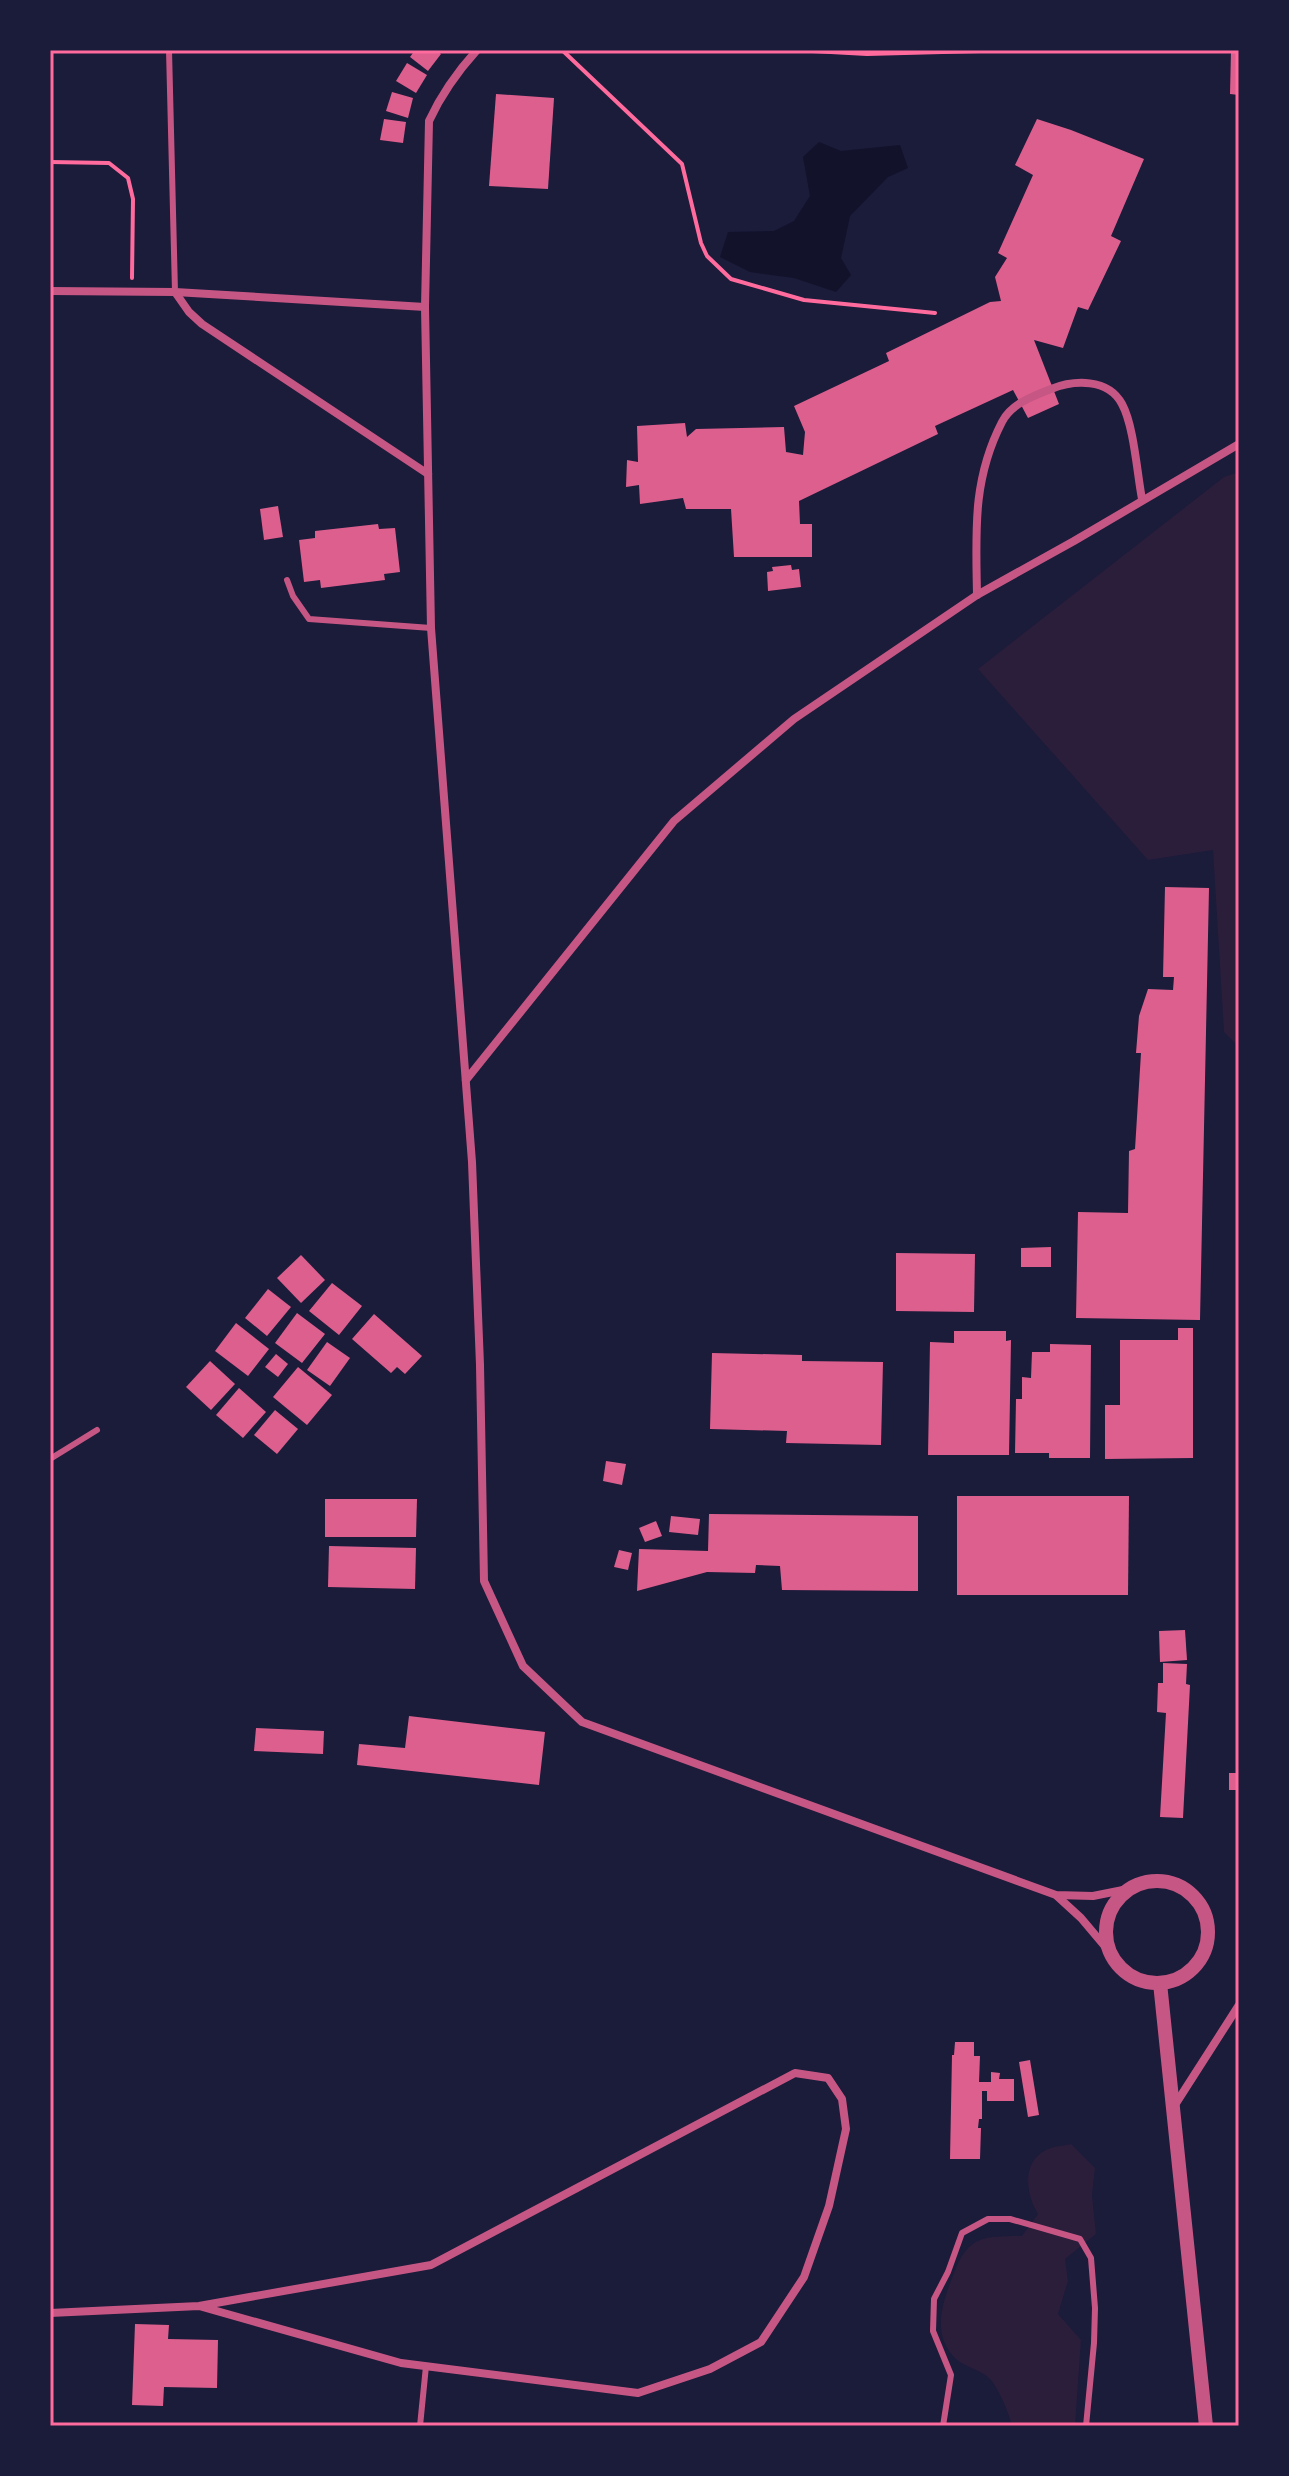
<svg xmlns="http://www.w3.org/2000/svg" width="1289" height="2476" viewBox="0 0 1289 2476" font-family="Commissioner,sans-serif">
  <style>
    .green { fill: #2a1e3b }
    .water { fill: #12122b }
    .building { fill: #dd5f8e }
    .lines { fill: none; stroke-linecap: round; stroke-linejoin: round }
    .path { stroke: #ff6b9d; stroke-width: 4 }
    .service { stroke: #c65784; stroke-width: 6 }
    .minor { stroke: #c65784; stroke-width: 8 }
    .tertiary { stroke: #c65784; stroke-width: 14 }
    .neatline { fill: none; stroke: #ff6b9d; stroke-width: 3 }
  </style>
  <rect width="100%" height="100%" fill="#1b1b3a"/>
  <g class="green">
    <path d="M 1239,472 L 1239,1047 L 1224,1032 L 1213,850 L 1148,860 L 978,669 L 1224,477 Z"/>
    <path d="M 1071,2144 L 1095,2168 L 1092,2195 L 1096,2234 L 1065,2259 L 1068,2281 L 1058,2314 L 1081,2340 L 1075,2426 L 1012,2426 C 1009,2413 998,2386 988,2377 C 978,2369 965,2367 956,2359 C 930,2334 943,2301 954,2273 C 969,2234 985,2237 1022,2236 L 1038,2214 C 1026,2195 1021,2162 1046,2150 C 1053,2146 1064,2146 1071,2144 Z"/>
  </g>
  <path class="water" d="M 819,142 L 841,151 L 900,145 L 908,168 L 888,177 L 850,216 L 841,258 L 851,275 L 836,292 L 794,278 L 750,272 L 720,257 L 728,232 L 774,231 L 794,221 L 810,196 L 803,157 Z"/>
  <g class="building">
    <path d="M 415,50 L 436,50 L 441,54 L 428,71 L 410,57 Z"/>
    <path d="M 1231,50 L 1239,50 L 1239,95 L 1230,94 Z"/>
    <path d="M 407,63 L 427,75 L 416,93 L 396,81 Z"/>
    <path d="M 392,92 L 413,98 L 408,118 L 386,111 Z"/>
    <path d="M 496,94 L 554,98 L 548,189 L 489,186 Z"/>
    <path d="M 384,119 L 406,122 L 403,143 L 380,140 Z"/>
    <path d="M 1037,119 L 1071,130 L 1144,159 L 1111,236 L 1121,241 L 1088,310 L 1078,307 L 1063,348 L 1034,340 L 1059,404 L 1028,418 L 1013,390 L 935,426 L 938,434 L 799,501 L 800,524 L 812,524 L 812,557 L 734,557 L 731,509 L 686,509 L 683,498 L 640,504 L 639,485 L 626,487 L 627,460 L 638,462 L 637,426 L 685,423 L 687,437 L 696,429 L 784,427 L 786,452 L 803,455 L 805,432 L 794,406 L 889,361 L 886,353 L 990,302 L 1001,301 L 995,277 L 1007,258 L 998,253 L 1033,175 L 1015,165 Z"/>
    <path d="M 278,506 L 283,537 L 264,540 L 260,509 Z"/>
    <path d="M 378,524 L 379,529 L 395,528 L 400,572 L 384,574 L 385,580 L 321,588 L 320,580 L 304,582 L 299,540 L 315,538 L 315,531 Z"/>
    <path d="M 791,565 L 792,570 L 799,569 L 801,587 L 768,591 L 767,572 L 773,571 L 772,567 Z"/>
    <path d="M 1165,887 L 1209,888 L 1200,1320 L 1076,1318 L 1078,1212 L 1128,1213 L 1129,1151 L 1135,1149 L 1141,1053 L 1136,1053 L 1139,1016 L 1148,989 L 1173,990 L 1174,977 L 1163,977 Z"/>
    <path d="M 1051,1247 L 1051,1267 L 1021,1267 L 1021,1248 Z"/>
    <path d="M 896,1253 L 975,1254 L 974,1312 L 896,1311 Z"/>
    <path d="M 301,1255 L 325,1280 L 301,1303 L 277,1278 Z"/>
    <path d="M 332,1283 L 362,1306 L 339,1335 L 309,1311 Z"/>
    <path d="M 268,1289 L 291,1307 L 267,1336 L 245,1318 Z"/>
    <path d="M 297,1313 L 325,1334 L 302,1363 L 275,1343 Z"/>
    <path d="M 374,1314 L 422,1356 L 405,1374 L 397,1367 L 391,1373 L 352,1339 Z"/>
    <path d="M 236,1323 L 269,1349 L 248,1376 L 215,1351 Z"/>
    <path d="M 1178,1328 L 1193,1328 L 1193,1458 L 1105,1459 L 1105,1405 L 1120,1405 L 1120,1340 L 1178,1340 Z"/>
    <path d="M 954,1331 L 1006,1331 L 1006,1341 L 1011,1340 L 1009,1455 L 928,1455 L 930,1342 L 954,1343 Z"/>
    <path d="M 327,1342 L 350,1358 L 330,1386 L 307,1370 Z"/>
    <path d="M 1050,1344 L 1091,1345 L 1090,1458 L 1049,1458 L 1049,1453 L 1015,1453 L 1016,1399 L 1022,1399 L 1022,1377 L 1031,1378 L 1032,1352 L 1050,1352 Z"/>
    <path d="M 712,1353 L 802,1355 L 802,1361 L 883,1362 L 881,1445 L 786,1443 L 787,1431 L 710,1429 Z"/>
    <path d="M 276,1354 L 288,1364 L 278,1377 L 265,1367 Z"/>
    <path d="M 210,1361 L 235,1384 L 211,1410 L 186,1387 Z"/>
    <path d="M 298,1367 L 332,1395 L 307,1425 L 273,1397 Z"/>
    <path d="M 239,1388 L 266,1412 L 243,1438 L 216,1415 Z"/>
    <path d="M 275,1410 L 298,1429 L 277,1454 L 254,1435 Z"/>
    <path d="M 606,1461 L 626,1464 L 622,1485 L 603,1481 Z"/>
    <path d="M 957,1496 L 1129,1496 L 1128,1595 L 957,1595 Z"/>
    <path d="M 325,1499 L 417,1499 L 416,1537 L 325,1537 Z"/>
    <path d="M 709,1514 L 918,1516 L 918,1591 L 782,1590 L 780,1566 L 756,1565 L 755,1573 L 707,1572 L 637,1591 L 639,1549 L 708,1551 Z"/>
    <path d="M 671,1516 L 700,1519 L 698,1535 L 669,1532 Z"/>
    <path d="M 656,1521 L 662,1536 L 645,1542 L 639,1528 Z"/>
    <path d="M 329,1546 L 416,1548 L 415,1589 L 328,1587 Z"/>
    <path d="M 619,1550 L 632,1553 L 628,1570 L 614,1567 Z"/>
    <path d="M 1185,1630 L 1187,1660 L 1160,1662 L 1159,1631 Z"/>
    <path d="M 1163,1663 L 1187,1664 L 1186,1684 L 1190,1685 L 1183,1818 L 1160,1817 L 1166,1713 L 1157,1712 L 1158,1683 L 1163,1683 Z"/>
    <path d="M 409,1716 L 545,1732 L 539,1785 L 357,1765 L 359,1744 L 405,1748 Z"/>
    <path d="M 256,1728 L 324,1731 L 323,1754 L 254,1751 Z"/>
    <rect x="1229" y="1773" width="10" height="17"/>
    <path d="M 955,2042 L 974,2042 L 974,2056 L 980,2056 L 979,2082 L 991,2082 L 991,2072 L 1000,2073 L 999,2079 L 1014,2079 L 1014,2101 L 987,2101 L 987,2091 L 982,2091 L 982,2119 L 979,2119 L 978,2128 L 981,2128 L 980,2159 L 950,2159 L 952,2055 L 954,2055 Z"/>
    <path d="M 1030,2060 L 1039,2115 L 1028,2117 L 1019,2062 Z"/>
    <path d="M 135,2324 L 169,2325 L 168,2339 L 218,2340 L 217,2388 L 164,2387 L 163,2406 L 132,2405 Z"/>
  </g>
  <g class="lines">
    <g class="path">
      <path d="M 562,50 L 682,164 L 701,243 L 707,256 L 731,279 L 804,300 L 935,313"/>
      <path d="M 794,50 L 867,54 L 1022,50"/>
      <path d="M 50,162 L 109,163 L 128,178 L 133,199 L 132,278"/>
    </g>
    <g class="service">
      <path d="M 169,50 L 175,292"/>
      <path d="M 287,580 L 293,596 L 309,619 L 431,628"/>
      <path d="M 50,1459 L 97,1430"/>
      <path d="M 420,2426 L 426,2366"/>
      <path d="M 943,2426 L 951,2375 L 933,2331 L 934,2299 L 948,2272 L 962,2233 L 988,2219 L 1010,2219 L 1080,2239 L 1091,2258 L 1095,2308 L 1094,2343 L 1086,2426"/>
    </g>
    <g class="minor">
      <path d="M 477,50 C 458,71 441,95 429,121 L 425,307 L 431,628 L 472,1162 L 480,1365 L 484,1581 L 523,1666 L 582,1722 L 1056,1895 L 1093,1896 L 1128,1889"/>
      <path d="M 50,291 L 175,292 L 425,307"/>
      <path d="M 175,292 L 189,312 L 202,324 L 428,474"/>
      <path d="M 977,595 C 976,533 972,480 1002,422 C 1011,404 1033,396 1051,389 C 1074,380 1108,378 1122,404 C 1134,426 1137,473 1142,499"/>
      <path d="M 466,1080 L 674,821 L 794,719 L 977,595 L 1074,541 L 1239,444"/>
      <path d="M 1057,1896 L 1081,1918 L 1108,1950"/>
      <path d="M 1173,2108 L 1239,2005"/>
      <path d="M 50,2313 L 199,2306 L 431,2265 L 795,2073 L 828,2078 L 842,2099 L 846,2129 L 829,2206 L 804,2277 L 761,2342 L 710,2369 L 638,2393 L 401,2363 L 199,2306"/>
    </g>
    <g class="tertiary">
      <circle cx="1157" cy="1932" r="51"/>
      <path d="M 1160,1983 L 1206,2426"/>
    </g>
  </g>
  <rect width="1289" height="2476" fill="none" stroke="#1b1b3a" stroke-width="104"/>
  <rect x="52" y="52" width="1185" height="2372" class="neatline"/>
</svg>
